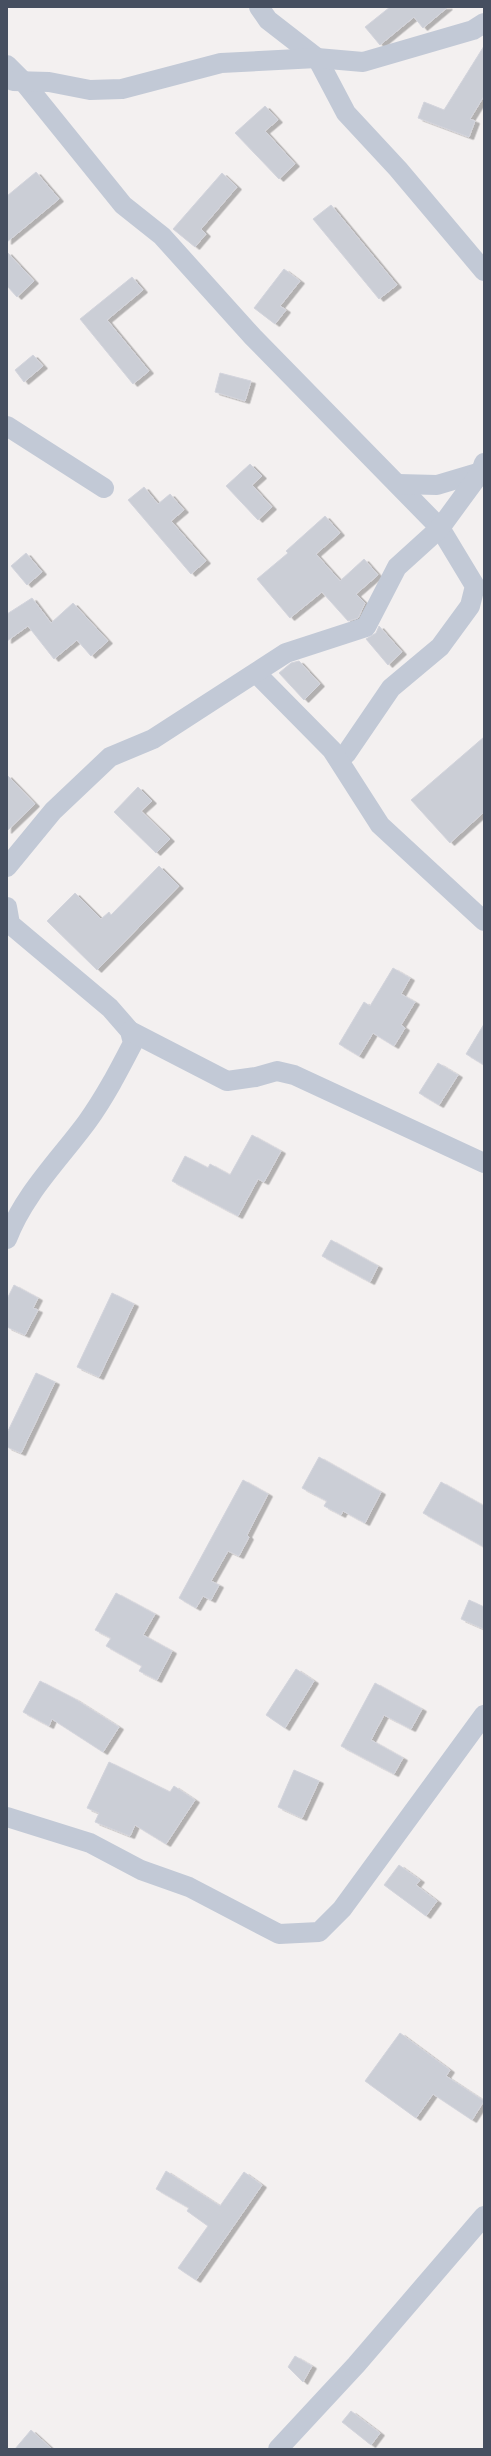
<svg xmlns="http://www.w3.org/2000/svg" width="491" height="2456" viewBox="0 0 491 2456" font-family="'Exo 2',sans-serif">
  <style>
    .building { fill: #cbced6; stroke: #d3d4dc; filter: url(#shadow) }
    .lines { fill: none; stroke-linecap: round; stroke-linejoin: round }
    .minor { stroke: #c2c9d6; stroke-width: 20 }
  </style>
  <defs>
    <filter id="shadow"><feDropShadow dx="4.5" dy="2.5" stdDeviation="0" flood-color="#0004"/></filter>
  </defs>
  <rect width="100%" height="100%" fill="#f3f0f0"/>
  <g class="building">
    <path d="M 390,7 L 448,7 L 423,28 L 414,17 L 380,45 L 365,27 Z"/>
    <path d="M 484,46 L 484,96 L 470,119 L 475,121 L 469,137 L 418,118 L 424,102 L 444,110 Z"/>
    <path d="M 265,106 L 278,120 L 265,131 L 295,164 L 279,179 L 235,133 Z"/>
    <path d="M 36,172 L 59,199 L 7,242 L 7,196 Z"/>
    <path d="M 222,173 L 237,187 L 201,229 L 206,234 L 195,247 L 173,229 Z"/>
    <path d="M 331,205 L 397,285 L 379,299 L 313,219 Z"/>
    <path d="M 7,252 L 34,281 L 17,297 L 7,286 Z"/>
    <path d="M 284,269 L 300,281 L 280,306 L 286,310 L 275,324 L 254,308 Z"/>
    <path d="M 132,277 L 143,290 L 107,320 L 149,371 L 133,384 L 80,319 Z"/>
    <path d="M 33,355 L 43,366 L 24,382 L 15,370 Z"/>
    <path d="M 220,373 L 251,381 L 245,401 L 215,392 Z"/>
    <path d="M 250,464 L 262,476 L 252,485 L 272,507 L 258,520 L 226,486 Z"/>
    <path d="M 144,487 L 158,504 L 170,494 L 184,510 L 171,521 L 206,561 L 191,574 L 128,500 Z"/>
    <path d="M 325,516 L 340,533 L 316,554 L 340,581 L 364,559 L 378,575 L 356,594 L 365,603 L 358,618 L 348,621 L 322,592 L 290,618 L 257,579 L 288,553 L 286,551 Z"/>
    <path d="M 26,553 L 42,572 L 27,585 L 11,566 Z"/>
    <path d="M 32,598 L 51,623 L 73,603 L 108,641 L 91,656 L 77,640 L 54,659 L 28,626 L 7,641 L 7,614 Z"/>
    <path d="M 379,626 L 402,652 L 388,665 L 366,639 L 376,633 Z"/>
    <path d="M 299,661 L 320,684 L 304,700 L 279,673 L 291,663 Z"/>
    <path d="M 484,737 L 484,812 L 450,843 L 411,800 Z"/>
    <path d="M 7,775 L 35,804 L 7,831 Z"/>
    <path d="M 138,787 L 152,801 L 141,811 L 170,839 L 156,853 L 114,812 Z"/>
    <path d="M 159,866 L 179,886 L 97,970 L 47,921 L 75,893 L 101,919 L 109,912 L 111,915 Z"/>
    <path d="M 393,968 L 410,978 L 401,994 L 415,1002 L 401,1025 L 405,1028 L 394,1046 L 373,1033 L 359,1056 L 339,1044 L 364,1002 L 370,1006 Z"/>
    <path d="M 484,1024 L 484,1065 L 466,1054 Z"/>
    <path d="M 438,1063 L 458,1075 L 439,1105 L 419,1093 Z"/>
    <path d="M 252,1135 L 281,1151 L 264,1182 L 258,1179 L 238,1216 L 172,1181 L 185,1156 L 208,1168 L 210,1164 L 230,1175 Z"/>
    <path d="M 331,1240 L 378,1266 L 370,1282 L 322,1256 Z"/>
    <path d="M 14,1285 L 38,1298 L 33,1308 L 38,1310 L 25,1335 L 7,1327 L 7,1299 Z"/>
    <path d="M 112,1293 L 134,1304 L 99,1377 L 77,1367 Z"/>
    <path d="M 36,1373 L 55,1382 L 21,1453 L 7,1447 L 7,1433 Z"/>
    <path d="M 319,1457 L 381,1492 L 365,1523 L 343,1511 L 341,1515 L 324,1506 L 327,1501 L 302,1488 Z"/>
    <path d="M 243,1480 L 268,1494 L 247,1535 L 249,1537 L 239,1556 L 228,1551 L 211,1581 L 219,1585 L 211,1600 L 203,1596 L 196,1608 L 179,1598 Z"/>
    <path d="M 441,1482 L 484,1506 L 484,1547 L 423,1513 Z"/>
    <path d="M 116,1593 L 155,1614 L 143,1635 L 172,1651 L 157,1680 L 139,1671 L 142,1666 L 106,1646 L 111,1638 L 95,1630 Z"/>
    <path d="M 469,1600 L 484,1607 L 484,1629 L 461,1619 Z"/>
    <path d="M 296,1669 L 314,1681 L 285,1728 L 266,1715 Z"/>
    <path d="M 40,1681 L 75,1699 L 119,1727 L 103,1752 L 52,1719 L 49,1726 L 23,1712 Z"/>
    <path d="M 375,1683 L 422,1709 L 411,1729 L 384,1715 L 371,1740 L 403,1758 L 394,1774 L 341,1746 Z"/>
    <path d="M 109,1762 L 170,1792 L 174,1786 L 195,1800 L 166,1844 L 135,1825 L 130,1836 L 95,1822 L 99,1813 L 87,1808 Z"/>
    <path d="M 294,1770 L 319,1781 L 302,1818 L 278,1807 Z"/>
    <path d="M 399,1865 L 420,1880 L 416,1885 L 437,1901 L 426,1916 L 384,1885 Z"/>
    <path d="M 400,2033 L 450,2070 L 446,2076 L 484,2101 L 472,2120 L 433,2094 L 416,2118 L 365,2081 Z"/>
    <path d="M 166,2171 L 220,2206 L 244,2172 L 262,2185 L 196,2280 L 178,2268 L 208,2226 L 187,2211 L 189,2208 L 156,2189 Z"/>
    <path d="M 295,2356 L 312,2366 L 303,2382 L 288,2367 Z"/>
    <path d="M 351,2411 L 380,2433 L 371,2445 L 342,2422 Z"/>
    <path d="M 31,2430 L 52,2449 L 15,2449 Z"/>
  </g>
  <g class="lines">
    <g class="minor">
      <path d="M 259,7 L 268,20 L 317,58 L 346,113 L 398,169 L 484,271"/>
      <path d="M 7,65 L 22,80 L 123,205 L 162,236 L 253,337 L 440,528 L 475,586 L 470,606 L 440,647 L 391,688 L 346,754"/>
      <path d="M 13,81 L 49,82 L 90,90 L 122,89 L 221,63 L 317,58 L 363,62 L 473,30 L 484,23"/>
      <path d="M 7,426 L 104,488"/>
      <path d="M 398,484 L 437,485 L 484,471"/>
      <path d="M 256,673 L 332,750 L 380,825 L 484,921"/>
      <path d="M 7,867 L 53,811 L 110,757 L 153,739 L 286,653 L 366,627 L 397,567 L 440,528 L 481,472 L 484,463"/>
      <path d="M 7,907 L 10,924 L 110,1008 L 130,1031 L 133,1043 C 119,1070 105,1097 87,1122 C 59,1160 24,1194 7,1239"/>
      <path d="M 130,1031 L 227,1081 L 256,1077 L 277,1071 L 294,1075 L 484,1163"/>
      <path d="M 7,1817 L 90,1843 L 141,1870 L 189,1887 L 279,1934 L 319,1932 L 342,1909 L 484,1715"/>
      <path d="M 278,2449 L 356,2365 L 484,2216"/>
    </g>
  </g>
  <rect width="491" height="2456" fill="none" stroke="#464f60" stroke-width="16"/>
</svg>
